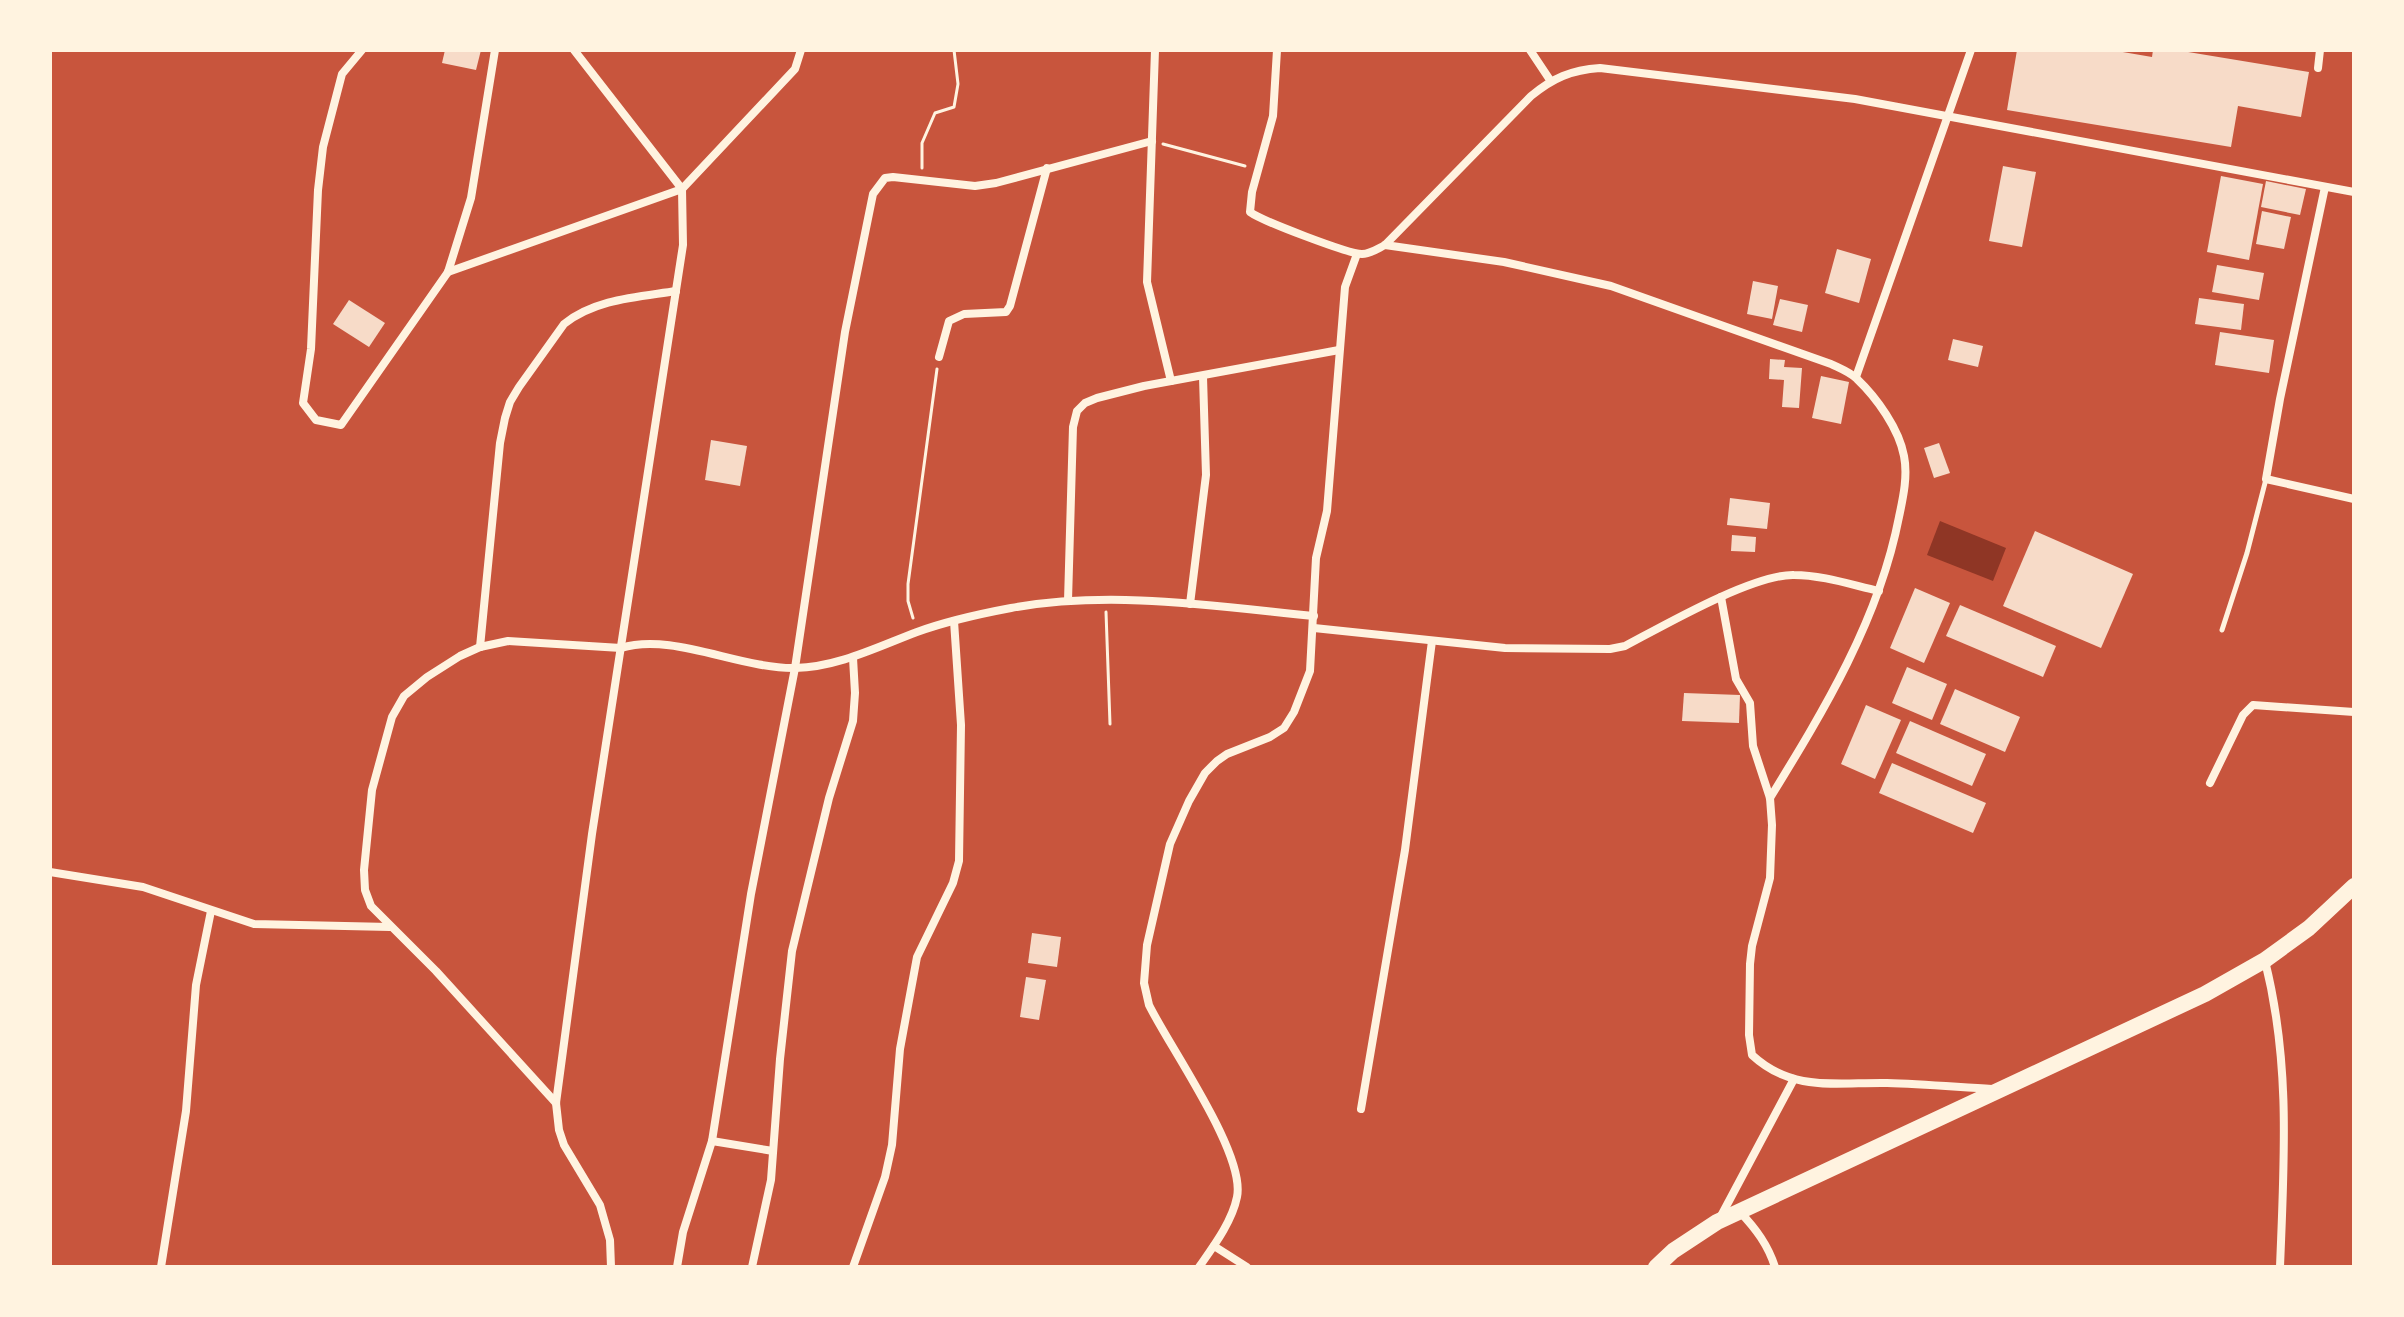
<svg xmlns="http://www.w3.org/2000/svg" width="2404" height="1317" viewBox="0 0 2404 1317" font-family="'Fira Sans Condensed',sans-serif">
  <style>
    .water { fill: #8f3625 }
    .building { fill: #f7dbc8 }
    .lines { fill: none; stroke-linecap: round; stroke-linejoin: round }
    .path { stroke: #fff3e0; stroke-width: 3 }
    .service { stroke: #fff3e0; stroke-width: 5 }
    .minor { stroke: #fff3e0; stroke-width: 8 }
    .primary { stroke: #fff3e0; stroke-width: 16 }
  </style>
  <rect width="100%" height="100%" fill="#c8553d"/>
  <path class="water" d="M 1940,521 L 2006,548 L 1993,581 L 1927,555 Z"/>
  <g class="building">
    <path d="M 445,50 L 481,50 L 476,70 L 442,63 Z"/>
    <path d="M 2017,50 L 2111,50 L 2152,57 L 2153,50 L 2176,50 L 2309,72 L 2301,117 L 2238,106 L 2231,147 L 2007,110 Z"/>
    <path d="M 2003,166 L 2036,172 L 2022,247 L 1989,241 Z"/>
    <path d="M 2221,176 L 2263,184 L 2249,260 L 2207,252 Z"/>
    <path d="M 2266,181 L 2306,189 L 2300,215 L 2261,207 Z"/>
    <path d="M 2262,211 L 2291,217 L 2284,249 L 2256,244 Z"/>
    <path d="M 1837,249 L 1871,259 L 1859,303 L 1825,293 Z"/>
    <path d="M 2217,265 L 2264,273 L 2259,300 L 2212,292 Z"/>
    <path d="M 1753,281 L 1778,286 L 1772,319 L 1747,314 Z"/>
    <path d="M 2199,298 L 2244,304 L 2241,330 L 2195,324 Z"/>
    <path d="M 1780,299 L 1808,305 L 1802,332 L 1773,325 Z"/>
    <path d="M 349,300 L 385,323 L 369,347 L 333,324 Z"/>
    <path d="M 2220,332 L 2274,340 L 2269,373 L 2215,365 Z"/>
    <path d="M 1953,339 L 1983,346 L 1978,367 L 1948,360 Z"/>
    <path d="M 1770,359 L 1785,360 L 1784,367 L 1802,368 L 1799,408 L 1782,407 L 1784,380 L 1769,379 Z"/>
    <path d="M 1821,376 L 1849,382 L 1841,424 L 1812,418 Z"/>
    <path d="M 711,440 L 747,446 L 740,486 L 705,480 Z"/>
    <path d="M 1939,443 L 1950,473 L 1934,478 L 1924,448 Z"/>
    <path d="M 1730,498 L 1770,503 L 1767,529 L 1727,525 Z"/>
    <path d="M 2035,531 L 2133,574 L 2101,648 L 2003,606 Z"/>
    <path d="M 1732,535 L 1756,537 L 1755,552 L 1731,551 Z"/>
    <path d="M 1915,588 L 1950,603 L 1924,663 L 1890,648 Z"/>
    <path d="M 1960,605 L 2056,646 L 2043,677 L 1946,636 Z"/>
    <path d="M 1907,667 L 1947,684 L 1932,720 L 1892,703 Z"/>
    <path d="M 1955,689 L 2020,717 L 2005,752 L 1940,724 Z"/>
    <path d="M 1684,693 L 1740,695 L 1739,723 L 1682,721 Z"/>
    <path d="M 1866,705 L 1901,720 L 1875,779 L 1841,764 Z"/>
    <path d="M 1910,721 L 1986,754 L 1972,786 L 1896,753 Z"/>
    <path d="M 1892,763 L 1986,803 L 1973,833 L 1879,793 Z"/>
    <path d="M 1032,933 L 1061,937 L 1057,967 L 1028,963 Z"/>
    <path d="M 1026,977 L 1046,980 L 1039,1020 L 1020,1017 Z"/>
  </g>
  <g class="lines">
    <g class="path">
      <path d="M 1163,144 L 1245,166"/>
      <path d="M 922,168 L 922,143 L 935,113 L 954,107 L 958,84 L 954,50"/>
      <path d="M 1106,612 L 1110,724"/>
      <path d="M 913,618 L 908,601 L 908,584 L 937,369"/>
    </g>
    <path class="service" d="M 2222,630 L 2247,553 L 2266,479"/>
    <g class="minor">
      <path d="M 362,50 L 342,74 L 323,147 L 318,190 L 311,349 L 303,403 L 316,420 L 341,425 L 448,272 L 471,198 L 495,50"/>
      <path d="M 574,50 L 682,189"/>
      <path d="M 1155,50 L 1147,282 L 1171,381"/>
      <path d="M 1277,50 L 1273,116 L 1252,192 L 1250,212 C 1262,221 1349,254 1362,254 C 1370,254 1377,249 1385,245 L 1531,96 C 1553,78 1571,70 1600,68 L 1855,99 L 2354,192"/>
      <path d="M 1530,50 L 1550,80"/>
      <path d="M 2318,68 L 2320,50"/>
      <path d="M 2325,187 L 2280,399 L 2266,479 L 2354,499"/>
      <path d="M 1385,245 L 1504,262 L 1611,286 L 1831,364 C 1839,368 1850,372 1857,379 C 1877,398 1899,429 1904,456 C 1908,476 1903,498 1899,517 C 1879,620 1824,710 1770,798"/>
      <path d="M 448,272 L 682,189 L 795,69 L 801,50"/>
      <path d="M 939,357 L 949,321 L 964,314 L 1006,312 L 1010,306 L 1047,168"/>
      <path d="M 1856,377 L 1971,50"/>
      <path d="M 1721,597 L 1736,679 L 1750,703 L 1753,746 L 1770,798 L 1772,825 L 1770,878 L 1752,946 L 1750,964 L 1749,1035 L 1752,1055 C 1793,1093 1838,1082 1887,1083 C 1922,1084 1957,1087 1992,1089"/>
      <path d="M 1068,601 L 1073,427 L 1077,411 L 1085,403 L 1097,398 L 1144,386 L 1339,350"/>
      <path d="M 1190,604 L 1206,475 L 1203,377"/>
      <path d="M 1314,628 L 1505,648 L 1610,649 L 1625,646 C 1663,626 1753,574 1794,575 C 1822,575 1852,585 1879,591"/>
      <path d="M 480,647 L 500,443 L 505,418 L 510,402 L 519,387 L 564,324 C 595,299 638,297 676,291"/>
      <path d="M 2210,783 L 2243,715 L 2253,705 L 2354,712"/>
      <path d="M 50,872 L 143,887 L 254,924 L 390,927"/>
      <path d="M 2265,961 C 2291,1064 2284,1162 2280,1267"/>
      <path d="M 556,1103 L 436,971 L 371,906 L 365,890 L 364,870 L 372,790 L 392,717 L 404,696 L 427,677 L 460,656 L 480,647 L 508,641 L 621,648 C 672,632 740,669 795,668 C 838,667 877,647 917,632 C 947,621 979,614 1011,608 C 1111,590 1214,606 1314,616"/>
      <path d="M 1361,1109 L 1405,850 L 1432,641"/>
      <path d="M 712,1141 L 773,1151"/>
      <path d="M 1740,1212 C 1756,1229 1768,1245 1775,1267"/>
      <path d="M 1721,1216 L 1794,1079"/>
      <path d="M 1214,1246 L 1247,1267"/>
      <path d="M 161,1267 L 186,1111 L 196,985 L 211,911"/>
      <path d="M 611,1267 L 610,1240 L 600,1205 L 564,1145 L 559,1130 L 556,1103 L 592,834 L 683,245 L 682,189"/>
      <path d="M 677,1267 L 683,1232 L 712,1141 L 751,894 L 795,668 L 845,332 L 873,194 L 885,178 L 893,177 L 975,186 L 996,183 L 1152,141"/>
      <path d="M 752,1267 L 771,1180 L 780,1059 L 792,951 L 829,798 L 853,721 L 855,693 L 853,658"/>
      <path d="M 853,1267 L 885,1177 L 892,1145 L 900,1049 L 917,957 L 953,883 L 959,861 L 961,725 L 954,621"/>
      <path d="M 1199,1267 C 1213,1247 1232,1222 1237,1197 C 1246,1154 1170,1048 1149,1005 L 1144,983 L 1147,945 L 1170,844 L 1189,801 L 1205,773 L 1217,761 L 1227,754 L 1270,737 L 1284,728 L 1294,712 L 1310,671 L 1316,558 L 1327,511 L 1345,287 L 1357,254"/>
    </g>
    <path class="primary" d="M 1656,1267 L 1673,1251 L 1717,1222 L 2205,994 L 2265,960 L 2309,928 L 2354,886"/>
  </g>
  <rect width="2404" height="1317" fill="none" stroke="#fff3e0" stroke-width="104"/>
</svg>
